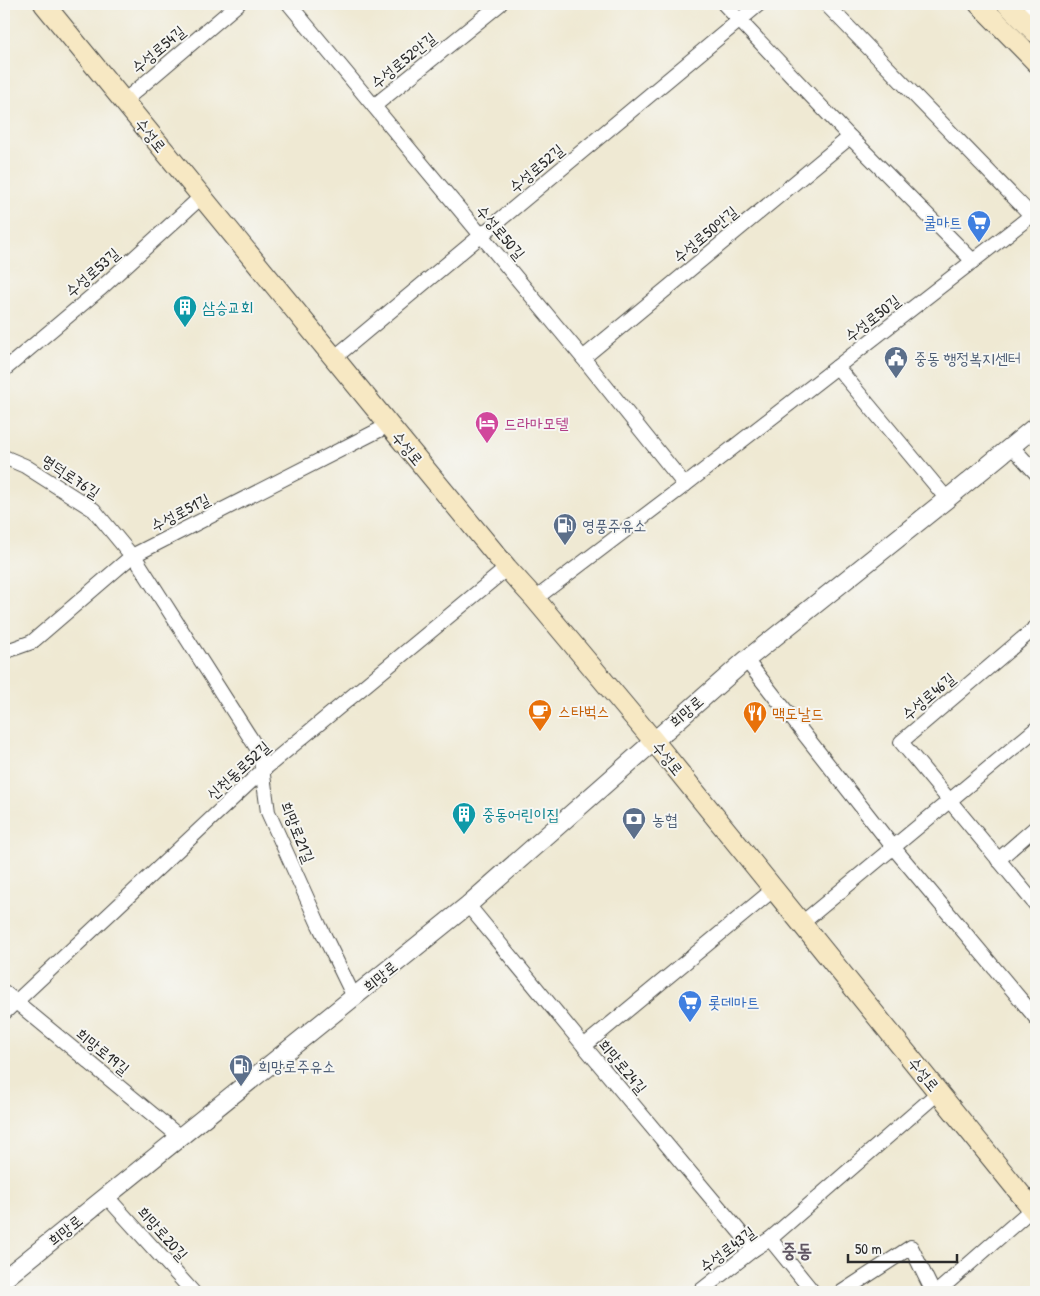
<svg xmlns="http://www.w3.org/2000/svg" width="1040" height="1296" viewBox="0 0 1040 1296" font-family="'Patrick Hand','Poor Story',sans-serif">
  <style>
    .lines { fill: none; stroke-linecap: round; stroke-linejoin: round }
    .minor-casing { stroke: #484844; stroke-width: 16 }
    .tertiary-casing { stroke: #484844; stroke-width: 20 }
    .secondary-casing { stroke: #484844; stroke-width: 22 }
    .minor { stroke: #fff; stroke-width: 14 }
    .tertiary { stroke: #fff; stroke-width: 18 }
    .secondary { stroke: #f7e8c3; stroke-width: 20 }
    .labels { text-anchor: middle; stroke-width: 4; stroke-linejoin: round; paint-order: stroke }
    .street-label { font-size: 16px; fill: #2b2b2b; stroke: #f6f6f2 }
    .shop-label { font-size: 16px; fill: #366cbe; stroke: #f6f6f2; text-anchor: end }
    .culture-label { font-size: 16px; fill: #0d838f; stroke: #f6f6f2; text-anchor: start }
    .service-label { font-size: 16px; fill: #4e5e75; stroke: #f6f6f2; text-anchor: start }
    .hotel-label { font-size: 16px; fill: #b23c85; stroke: #f6f6f2; text-anchor: start }
    .food-label { font-size: 16px; fill: #c56008; stroke: #f6f6f2; text-anchor: start }
    .quarter-label { font-size: 19px; font-weight: bold; fill: #5f5562; stroke: #f6f6f2 }
  </style>
  <rect width="100%" height="100%" fill="#f6f6f2"/>
  <filter id="ink" filterUnits="userSpaceOnUse"><feTurbulence type="fractalNoise" baseFrequency=".02" numOctaves="2"/><feDisplacementMap in="SourceGraphic" scale="10" xChannelSelector="R" yChannelSelector="G"/><feConvolveMatrix kernelMatrix="1 2 1 2 8 2 1 2 1" color-interpolation-filters="sRGB"/></filter>
  <filter id="wash" filterUnits="userSpaceOnUse"><feTurbulence type="fractalNoise" baseFrequency=".0096" numOctaves="4" result="noise"/><feDisplacementMap in="SourceGraphic" scale="20" xChannelSelector="R" yChannelSelector="G"/><feGaussianBlur stdDeviation="1.12" result="paint"/><feColorMatrix in="noise" values="0 0 0 0 0 0 0 0 0 0 0 0 0 0 0 0 0 1.4 0 .05"/><feComposite in="paint" operator="in"/></filter>
  <g filter="url(#wash)">
    <rect width="100%" height="100%" fill="#efe9d3"/>
  </g>
  <g filter="url(#ink)">
    <g class="lines">
      <g class="minor-casing">
        <g id="minor">
          <path d="M 289,4 L 583,358 L 685,485"/>
          <path d="M 724,4 L 850,137 L 973,261"/>
          <path d="M 826,4 L 1032,216"/>
          <path d="M 1021,18 L 1036,5"/>
          <path d="M 124,101 L 238,4"/>
          <path d="M 374,106 L 500,4"/>
          <path d="M 334,358 L 759,4"/>
          <path d="M 583,358 L 850,137"/>
          <path d="M 837,367 L 947,499"/>
          <path d="M 4,370 L 99,290 L 201,197"/>
          <path d="M 1012,447 L 1036,473"/>
          <path d="M 4,457 L 25,466 L 94,510 L 132,556 L 136,559 L 260,753 L 268,812 L 319,925 L 354,997"/>
          <path d="M 535,599 L 685,485 L 1036,212"/>
          <path d="M 1036,627 L 901,742 L 1036,905"/>
          <path d="M 4,652 L 32,642 L 132,556 L 389,425"/>
          <path d="M 746,660 L 893,847 L 1036,1018"/>
          <path d="M 998,860 L 1036,827"/>
          <path d="M 468,905 L 584,1046 L 754,1249"/>
          <path d="M 802,923 L 1036,729"/>
          <path d="M 4,992 L 180,1137"/>
          <path d="M 4,1013 L 263,770 L 507,568"/>
          <path d="M 584,1046 L 774,889"/>
          <path d="M 107,1197 L 193,1292"/>
          <path d="M 770,1239 L 813,1292"/>
          <path d="M 699,1292 L 754,1249 L 770,1239 L 939,1092"/>
          <path d="M 842,1292 L 911,1247 L 933,1292"/>
          <path d="M 937,1292 L 1033,1208"/>
        </g>
      </g>
      <g class="tertiary-casing">
        <path id="tertiary" d="M 4,1279 L 468,905 L 746,660 L 947,499 L 1036,426"/>
      </g>
      <g class="secondary-casing">
        <g id="secondary">
          <path d="M 44,4 L 389,425 L 507,568 L 535,599 L 653,740 L 1036,1213"/>
          <path d="M 979,4 L 1036,62"/>
          <path d="M 1007,4 L 1036,33"/>
        </g>
      </g>
      <use href="#minor" class="minor"/>
      <use href="#tertiary" class="tertiary"/>
      <use href="#secondary" class="secondary"/>
    </g>
  </g>
  <defs>
    <g id="supermarket-pin" transform="scale(1.25)"><path d="M0 17L-7.5 6A9.5 9.5 0 1 1 7.5 6Z" fill="#3f7fe0" stroke="#f6f6f2"/><path d="M-6-5.5h2.5l.6 2H6L4.5 2H-2.5L-4.4-4H-6ZM-1.5 3.2a1.3 1.3 0 1 0 .1 0ZM3 3.2a1.3 1.3 0 1 0 .1 0Z" fill="#fff"/></g>
    <g id="building-pin" transform="scale(1.25)"><path d="M0 17L-7.5 6A9.5 9.5 0 1 1 7.5 6Z" fill="#0f9aa8" stroke="#f6f6f2"/><path d="M-4-6H4V6H1V3H-1V6H-4ZM-2.5-4.3h1.7v1.8h-1.7ZM.8-4.3h1.7v1.8H.8ZM-2.5-1h1.7V.8h-1.7ZM.8-1h1.7V.8H.8Z" fill="#fff"/></g>
    <g id="civic-pin" transform="scale(1.25)"><path d="M0 17L-7.5 6A9.5 9.5 0 1 1 7.5 6Z" fill="#5c6f8a" stroke="#f6f6f2"/><path d="M-.6-6.5H3V-4.5H.6V-3L4-1V1h2V6H-6V1h2V-1L-.6-3ZM-1.2 2.5V6h2.4V2.5Z" fill="#fff"/></g>
    <g id="hotel-pin" transform="scale(1.25)"><path d="M0 17L-7.5 6A9.5 9.5 0 1 1 7.5 6Z" fill="#d1479c" stroke="#f6f6f2"/><path d="M-6-4.5h1.5V1H6V5H4.5V3h-9V5H-6ZM-4 0a1.8 1.8 0 1 1 3.6 0ZM.5 0V-2.5h3Q6-2.5 6 0Z" fill="#fff"/></g>
    <g id="fuel-pin" transform="scale(1.25)"><path d="M0 17L-7.5 6A9.5 9.5 0 1 1 7.5 6Z" fill="#5c6f8a" stroke="#f6f6f2"/><path d="M-5.5-6h7V0h2V4h1.3V-2.5L3-4.5l.8-.8L6-3V5H2.5V1h-1V6h-7ZM-4.2-4.7v3.2H.2V-4.7Z" fill="#fff"/></g>
    <g id="cafe-pin" transform="scale(1.25)"><path d="M0 17L-7.5 6A9.5 9.5 0 1 1 7.5 6Z" fill="#e8710a" stroke="#f6f6f2"/><path d="M-5.5-4.5H6V0H3Q3 3.5 0 3.5H-2.5Q-5.5 3.5-5.5 0ZM3-3.2v2h1.7v-2ZM-6 4.5H4V6H-6Z" fill="#fff"/></g>
    <g id="restaurant-pin" transform="scale(1.25)"><path d="M0 17L-7.5 6A9.5 9.5 0 1 1 7.5 6Z" fill="#e8710a" stroke="#f6f6f2"/><path d="M-5-6h1v4h1v-4h1v4h1v-4h1v5L-1.5 .5V6h-2V.5L-5-1ZM5-6V6H3V1.5H1.5Q1.5-4 5-6Z" fill="#fff"/></g>
    <g id="bank-pin" transform="scale(1.25)"><path d="M0 17L-7.5 6A9.5 9.5 0 1 1 7.5 6Z" fill="#5c6f8a" stroke="#f6f6f2"/><path d="M-6-4H6V4H-6ZM0-2.3a2.3 2.3 0 1 0 0 4.6a2.3 2.3 0 1 0 0-4.6Z" fill="#fff"/></g>
  </defs>
  <g fill-rule="evenodd">
    <use href="#supermarket-pin" x="979" y="222"/>
    <use href="#building-pin" x="185" y="307"/>
    <use href="#civic-pin" x="896" y="358"/>
    <use href="#hotel-pin" x="487" y="423"/>
    <use href="#fuel-pin" x="565" y="525"/>
    <use href="#cafe-pin" x="540" y="711"/>
    <use href="#restaurant-pin" x="755" y="713"/>
    <use href="#building-pin" x="464" y="814"/>
    <use href="#bank-pin" x="634" y="819"/>
    <use href="#supermarket-pin" x="690" y="1002"/>
    <use href="#fuel-pin" x="241" y="1066"/>
  </g>
  <g class="labels">
    <g class="street-label">
      <text transform="translate(158 49) rotate(-40)" y="6">수성로54길</text>
      <text transform="translate(403 60) rotate(-39)" y="6">수성로52안길</text>
      <text transform="translate(151 135) rotate(51)" y="6">수성로</text>
      <text transform="translate(536 168) rotate(-40)" y="6">수성로52길</text>
      <text transform="translate(501 232) rotate(50)" y="6">수성로50길</text>
      <text transform="translate(705 234) rotate(-40)" y="6">수성로50안길</text>
      <text transform="translate(92 272) rotate(-41)" y="6">수성로53길</text>
      <text transform="translate(872 318) rotate(-38)" y="6">수성로50길</text>
      <text transform="translate(408 448) rotate(50)" y="6">수성로</text>
      <text transform="translate(71 476) rotate(33)" y="6">명덕로76길</text>
      <text transform="translate(180 512) rotate(-27)" y="6">수성로51길</text>
      <text transform="translate(928 696) rotate(-40)" y="6">수성로46길</text>
      <text transform="translate(686 711) rotate(-41)" y="6">희망로</text>
      <text transform="translate(668 758) rotate(51)" y="6">수성로</text>
      <text transform="translate(238 770) rotate(-42)" y="6">신천동로52길</text>
      <text transform="translate(298 832) rotate(68)" y="6">희망로21길</text>
      <text transform="translate(380 976) rotate(-39)" y="6">희망로</text>
      <text transform="translate(103 1051) rotate(39)" y="6">희망로19길</text>
      <text transform="translate(623 1066) rotate(50)" y="6">희망로24길</text>
      <text transform="translate(924 1074) rotate(51)" y="6">수성로</text>
      <text transform="translate(65 1230) rotate(-39)" y="6">희망로</text>
      <text transform="translate(163 1233) rotate(48)" y="6">희망로20길</text>
      <text transform="translate(727 1249) rotate(-37)" y="6">수성로43길</text>
    </g>
    <g class="shop-label">
      <text x="962" y="228">쿨마트</text>
      <text x="708" y="1008" text-anchor="start">롯데마트</text>
    </g>
    <g class="culture-label">
      <text x="202" y="313">삼승교회</text>
      <text x="482" y="820">중동어린이집</text>
    </g>
    <g class="service-label">
      <text x="914" y="364">중동 행정복지센터</text>
      <text x="582" y="531">영풍주유소</text>
      <text x="652" y="825">농협</text>
      <text x="258" y="1072">희망로주유소</text>
    </g>
    <g class="hotel-label">
      <text x="504" y="429">드라마모텔</text>
    </g>
    <g class="food-label">
      <text x="558" y="717">스타벅스</text>
      <text x="772" y="719">맥도날드</text>
    </g>
    <g class="quarter-label">
      <text x="797" y="1257">중동</text>
    </g>
  </g>
  <rect width="1040" height="1296" fill="none" stroke="#f6f6f2" stroke-width="20"/>
  <path d="M848 1254v8h109v-8" fill="none" stroke="#2b2b2b" stroke-width="2.5"/>
  <text x="855" y="1254" font-size="15" fill="#2b2b2b" stroke="#f6f6f2" stroke-width="4" paint-order="stroke">50 m</text>
</svg>
